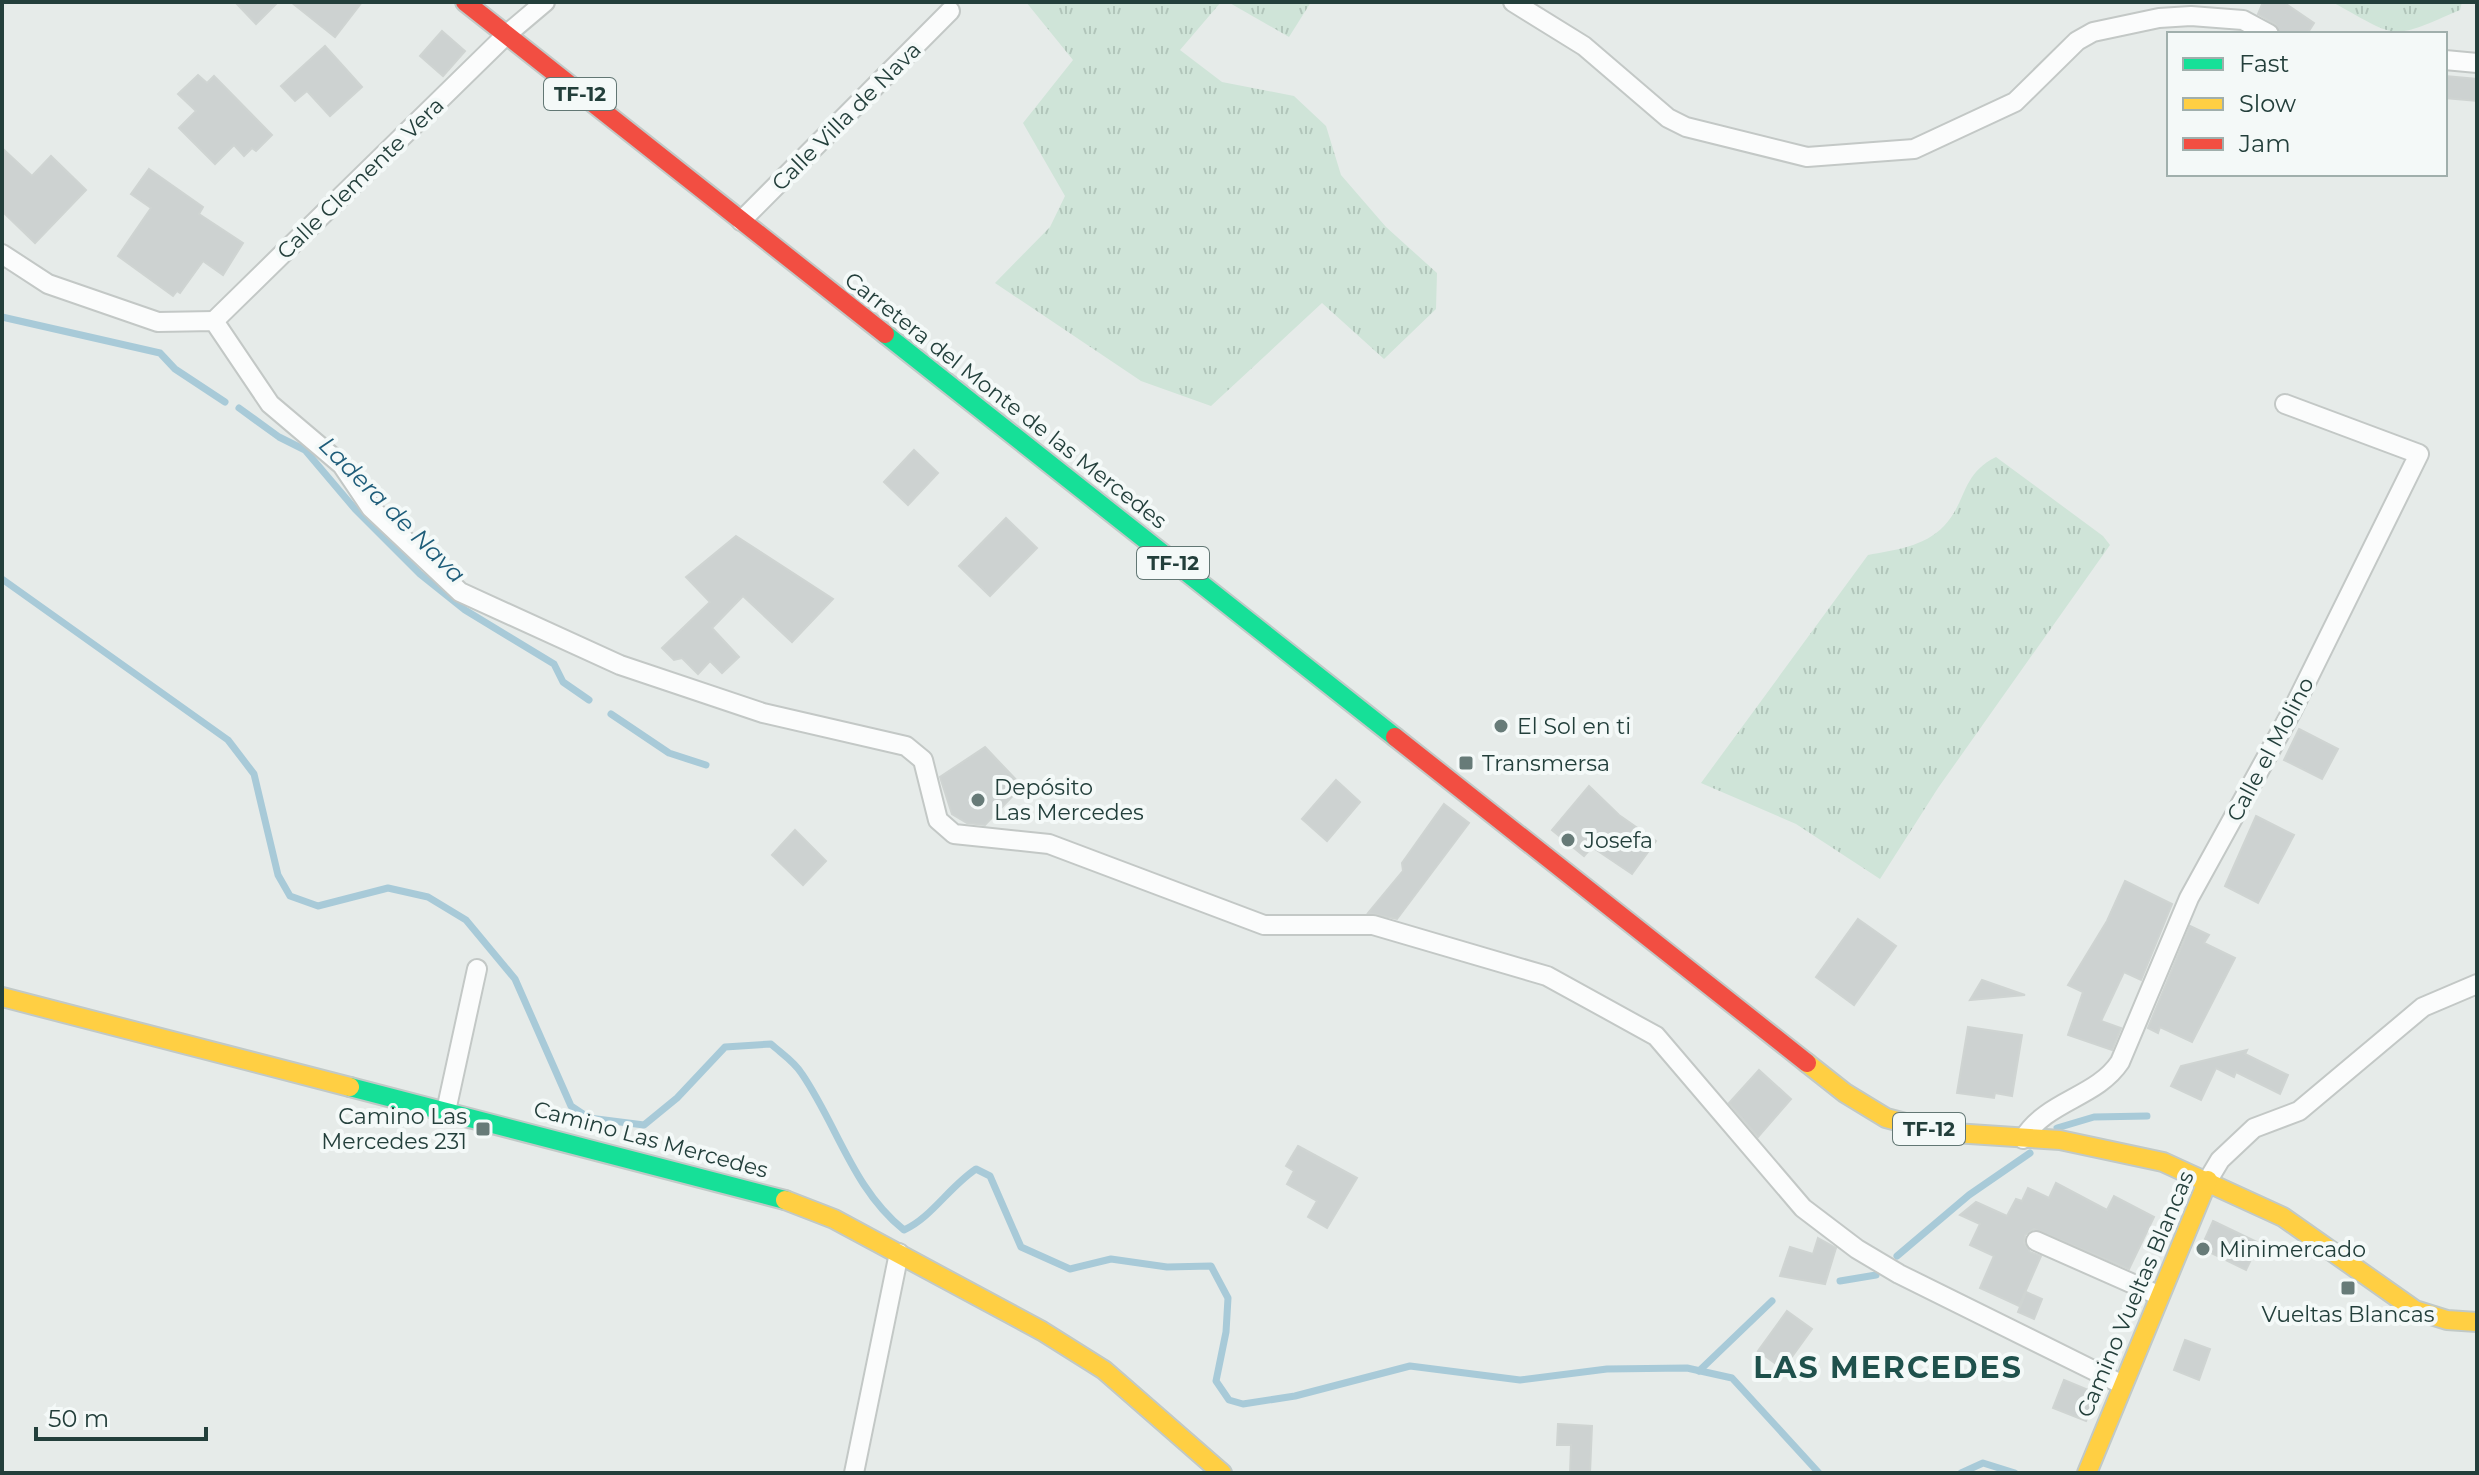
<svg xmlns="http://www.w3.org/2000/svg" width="2479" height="1475" viewBox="0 0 2479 1475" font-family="Montserrat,sans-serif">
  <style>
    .grass { fill: url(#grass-tufts) }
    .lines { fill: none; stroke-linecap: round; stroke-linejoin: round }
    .stream { stroke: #a8cad8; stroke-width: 7 }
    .building { fill: #cdd2d1; stroke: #cfd4d2; stroke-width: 2 }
    .street-casing { stroke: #c3c8c6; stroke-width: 22 }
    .fast-casing { stroke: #c1c9c7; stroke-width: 22 }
    .slow-casing { stroke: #c1c9c7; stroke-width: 22 }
    .jam-casing { stroke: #c1c9c7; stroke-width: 22 }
    .street { stroke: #fbfcfc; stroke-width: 18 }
    .fast { stroke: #16e098; stroke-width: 18 }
    .slow { stroke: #ffcf43; stroke-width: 18 }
    .jam { stroke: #f24e42; stroke-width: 18 }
    .poi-dot { fill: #677b78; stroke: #f4f9f8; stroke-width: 3 }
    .labels { text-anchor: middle; stroke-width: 8; stroke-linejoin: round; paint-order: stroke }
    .shield { fill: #f4f9f8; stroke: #627774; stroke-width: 2 }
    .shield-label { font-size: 20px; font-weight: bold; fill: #233f3b }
    .street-label { font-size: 22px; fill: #233f3b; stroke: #f4f9f8 }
    .poi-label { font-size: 22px; fill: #233f3b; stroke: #f4f9f8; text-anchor: start }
    .water-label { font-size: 24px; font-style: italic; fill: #1e5d7a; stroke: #f4f9f8 }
    .district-label { font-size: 30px; font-weight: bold; letter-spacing: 2px; fill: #1f514c; stroke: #f4f9f8 }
  </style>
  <defs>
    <pattern id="grass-tufts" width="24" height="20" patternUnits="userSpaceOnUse" patternTransform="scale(2)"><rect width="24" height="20" fill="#cfe4d8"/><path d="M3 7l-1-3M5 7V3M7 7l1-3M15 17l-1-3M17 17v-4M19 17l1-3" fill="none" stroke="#b1c5ba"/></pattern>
  </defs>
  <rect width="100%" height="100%" fill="#e6ebe9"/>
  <g class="grass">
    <path d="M 1026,2 L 1221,2 L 1180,50 L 1222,82 L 1294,96 L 1326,126 L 1341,175 L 1386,227 L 1437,273 L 1436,309 L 1384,359 L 1322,303 L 1211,406 L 1141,381 L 995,283 L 1050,227 L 1065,196 L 1023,123 L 1073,60 Z"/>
    <path d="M 1228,2 L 1311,2 L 1289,37 Z"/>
    <path d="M 2332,2 L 2462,2 L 2460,10 C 2388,41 2400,39 2332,2 Z"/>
    <path d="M 1996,457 L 2103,536 L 2110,545 L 1938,788 L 1880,879 L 1796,824 L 1701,783 L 1868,555 C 1894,550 1924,547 1944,526 C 1967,502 1961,474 1996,457 Z"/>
  </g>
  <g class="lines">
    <g class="stream">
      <path d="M 2,317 L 160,353 L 175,369 L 225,402"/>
      <path d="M 239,408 L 279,437 L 305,450 L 355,509 L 420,574 L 465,610 L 554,664 L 563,682 L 589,700"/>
      <path d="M 2,579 L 228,740 L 254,774 L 278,875 L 290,896 L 318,906 L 388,888 L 428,897 L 466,920 L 515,979 L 571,1106 L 589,1118 L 644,1125 L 677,1098 L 725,1047 L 771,1044 C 781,1053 795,1062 802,1074 C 838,1127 853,1189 904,1230 C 931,1218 949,1187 976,1169 L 990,1176 L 1021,1247 L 1070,1269 L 1111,1259 L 1167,1267 L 1211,1266 L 1228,1298 L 1226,1332 L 1216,1381 L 1229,1400 L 1243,1404 L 1295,1396 L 1410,1366 L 1520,1380 L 1607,1369 L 1687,1368 L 1732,1378 L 1819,1473"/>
      <path d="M 611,714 L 669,753 L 706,765"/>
      <path d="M 2057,1128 L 2094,1117 L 2147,1116"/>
      <path d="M 1897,1256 L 1969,1195 L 2030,1153"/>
      <path d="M 1840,1281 L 1876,1275"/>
      <path d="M 1699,1371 L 1772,1301"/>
      <path d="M 1961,1473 L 1983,1463 L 2015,1473"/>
    </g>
  </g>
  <g class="building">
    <path d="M 235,2 L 278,2 L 256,24 Z"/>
    <path d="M 291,2 L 362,2 L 335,37 Z"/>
    <path d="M 2263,2 L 2283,2 L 2314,23 L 2307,34 L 2281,34 L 2275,24 L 2258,14 Z"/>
    <path d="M 442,31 L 465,51 L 443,76 L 420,56 Z"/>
    <path d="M 325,46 L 362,87 L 330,116 L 307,91 L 295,101 L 281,86 Z"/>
    <path d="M 198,75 L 207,83 L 214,76 L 272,135 L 256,151 L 252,148 L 244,156 L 234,145 L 215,164 L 179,128 L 196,111 L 178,94 Z"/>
    <path d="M 2445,76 L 2477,79 L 2477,101 L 2445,98 Z"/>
    <path d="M 2,148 L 32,176 L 51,156 L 86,190 L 35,243 L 2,211 Z"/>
    <path d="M 149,169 L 203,207 L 199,214 L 243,243 L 223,275 L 203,261 L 180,293 L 177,291 L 173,296 L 118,256 L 151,208 L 131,194 Z"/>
    <path d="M 914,450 L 938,473 L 908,505 L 884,482 Z"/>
    <path d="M 1006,518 L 1037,548 L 990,596 L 959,566 Z"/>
    <path d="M 736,536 L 833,599 L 792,642 L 743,596 L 712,628 L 739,657 L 722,673 L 710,661 L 698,674 L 682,658 L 674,660 L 662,648 L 710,602 L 686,577 Z"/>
    <path d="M 2299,729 L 2338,749 L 2322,779 L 2284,760 Z"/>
    <path d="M 985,747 L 1022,786 L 985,825 L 967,823 L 952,814 L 940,777 Z"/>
    <path d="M 1336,780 L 1360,802 L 1327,841 L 1302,819 Z"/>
    <path d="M 1589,786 L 1619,815 L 1656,841 L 1632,874 L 1592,847 L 1584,856 L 1552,830 Z"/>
    <path d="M 1444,804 L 1469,823 L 1397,919 L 1368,913 L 1403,871 L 1402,863 Z"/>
    <path d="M 2256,816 L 2294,835 L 2258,903 L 2225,886 Z"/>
    <path d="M 795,830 L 826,861 L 803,885 L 772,855 Z"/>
    <path d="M 2125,881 L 2172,904 L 2141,980 L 2124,972 L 2101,1021 L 2121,1028 L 2112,1050 L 2068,1035 L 2083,992 L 2068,985 L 2107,921 Z"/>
    <path d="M 1858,919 L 1896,946 L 1854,1005 L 1816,977 Z"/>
    <path d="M 2190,926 L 2209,935 L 2204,943 L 2235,958 L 2192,1042 L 2160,1027 L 2158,1033 L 2148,1028 Z"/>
    <path d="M 1982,980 L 2025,995 L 1970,1000 Z"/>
    <path d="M 1968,1027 L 2022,1035 L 2012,1096 L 1995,1093 L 1994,1098 L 1957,1093 Z"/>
    <path d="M 2247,1050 L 2245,1054 L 2288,1075 L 2280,1094 L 2236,1072 L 2234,1077 L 2216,1068 L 2201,1100 L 2171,1086 L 2181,1066 Z"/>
    <path d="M 1759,1070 L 1791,1099 L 1758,1137 L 1729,1103 Z"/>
    <path d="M 1298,1146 L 1357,1178 L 1327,1228 L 1308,1217 L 1317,1201 L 1287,1184 L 1294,1171 L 1286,1166 Z"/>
    <path d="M 2056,1183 L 2107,1210 L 2114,1196 L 2154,1217 L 2129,1269 L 2034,1229 L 2025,1235 L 2024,1243 L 2030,1252 L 2041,1256 L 2019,1306 L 1980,1288 L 1994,1256 L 1970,1245 L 1980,1224 L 1960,1215 L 1976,1202 L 2007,1216 L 2016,1199 L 2022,1201 L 2028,1188 L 2049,1198 Z"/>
    <path d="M 2213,1221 L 2259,1243 L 2246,1270 L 2201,1248 Z"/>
    <path d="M 1818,1238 L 1836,1248 L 1825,1284 L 1780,1276 L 1790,1247 L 1813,1254 Z"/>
    <path d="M 2026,1292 L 2042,1299 L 2034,1319 L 2018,1312 Z"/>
    <path d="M 1787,1311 L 1812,1329 L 1783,1369 L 1758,1351 Z"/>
    <path d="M 2185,1340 L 2210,1349 L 2199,1380 L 2174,1370 Z"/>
    <path d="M 2064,1380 L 2098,1394 L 2086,1421 L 2053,1408 Z"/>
    <path d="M 1558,1424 L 1592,1426 L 1590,1473 L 1570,1473 L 1571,1445 L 1557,1445 Z"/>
  </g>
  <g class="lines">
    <g class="street-casing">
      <g id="street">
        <path d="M 1513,2 L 1584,46 L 1668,118 L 1686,127 L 1807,157 L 1914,149 L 2015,102 L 2077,41 L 2093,32 L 2159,18 L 2191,16 L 2243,20 L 2269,34"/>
        <path d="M 2445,60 L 2477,63"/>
        <path d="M 741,221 L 950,11"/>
        <path d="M 2,254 L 48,284 L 158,322 L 214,321 L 270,404 L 342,465 L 371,508 L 460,592 L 620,665 L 763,713 L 906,746 L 923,760 L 938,820 L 954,834 L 1049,844 L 1264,925 L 1373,925 L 1547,976 L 1656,1036 L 1803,1208 L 1857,1249 L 1899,1274 L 2121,1384"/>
        <path d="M 214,321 L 506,35 L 545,2"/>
        <path d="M 446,1111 L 477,969"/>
        <path d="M 2023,1139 C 2047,1100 2096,1098 2120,1062 L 2189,898 L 2292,711 L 2419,454 L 2285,404"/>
        <path d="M 2208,1180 L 2220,1160 L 2254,1128 L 2299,1111 L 2423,1007 L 2477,984"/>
        <path d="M 2036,1241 L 2158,1295"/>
        <path d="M 854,1473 L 899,1253"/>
      </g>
    </g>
    <g class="fast-casing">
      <g id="fast">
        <path d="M 885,334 L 1395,737"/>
        <path d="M 350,1087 L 785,1200"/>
      </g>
    </g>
    <g class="slow-casing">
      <g id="slow">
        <path d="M 2,997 L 350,1087"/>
        <path d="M 1807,1063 L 1845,1093 L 1886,1118 L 1939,1132 L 2060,1140 L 2163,1162 L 2283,1217 L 2415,1310 L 2447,1320 L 2477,1322"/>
        <path d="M 785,1200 L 834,1219 L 1042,1331 L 1104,1370 L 1222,1473"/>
        <path d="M 2087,1473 L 2208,1180"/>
      </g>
    </g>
    <g class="jam-casing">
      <g id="jam">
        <path d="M 465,2 L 885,334"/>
        <path d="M 1395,737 L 1807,1063"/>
      </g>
    </g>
    <use href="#street" class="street"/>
    <use href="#fast" class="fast"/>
    <use href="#slow" class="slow"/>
    <use href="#jam" class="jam"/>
  </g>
  <g class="poi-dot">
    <circle cx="1501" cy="726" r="8"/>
    <rect x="1458" y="755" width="16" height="16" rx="4"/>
    <circle cx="978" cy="800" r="8"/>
    <circle cx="1568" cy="840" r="8"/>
    <rect x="475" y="1121" width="16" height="16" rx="4"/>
    <circle cx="2203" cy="1249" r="8"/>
    <rect x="2340" y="1280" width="16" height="16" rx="4"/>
  </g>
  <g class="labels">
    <g class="shield">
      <rect x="544" y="78" width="72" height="32" rx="6"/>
      <rect x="1137" y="547" width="72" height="32" rx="6"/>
      <rect x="1893" y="1113" width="72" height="32" rx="6"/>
    </g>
    <g class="shield-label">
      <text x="580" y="101">TF-12</text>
      <text x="1173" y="570">TF-12</text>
      <text x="1929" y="1136">TF-12</text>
    </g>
    <g class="street-label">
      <text transform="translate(846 116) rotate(-45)" y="8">Calle Villa de Nava</text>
      <text transform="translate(360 178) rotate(-44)" y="8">Calle Clemente Vera</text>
      <text transform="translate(1006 400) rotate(38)" y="8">Carretera del Monte de las Mercedes</text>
      <text transform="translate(2270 749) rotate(-62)" y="8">Calle el Molino</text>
      <text transform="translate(651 1139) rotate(15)" y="8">Camino Las Mercedes</text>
      <text transform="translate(2135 1294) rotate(-67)" y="8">Camino Vueltas Blancas</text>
    </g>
    <g class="poi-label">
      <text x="1517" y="734">El Sol en ti</text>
      <text x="1482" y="771">Transmersa</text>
      <text x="994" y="795">Depósito<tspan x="994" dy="25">Las Mercedes</tspan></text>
      <text x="1584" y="848">Josefa</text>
      <text x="467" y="1124" text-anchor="end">Camino Las<tspan x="467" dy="25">Mercedes 231</tspan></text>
      <text x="2219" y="1257">Minimercado</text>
      <text x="2348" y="1322" text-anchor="middle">Vueltas Blancas</text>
    </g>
    <g class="water-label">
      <text transform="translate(392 510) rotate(45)" y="8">Ladera de Nava</text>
    </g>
    <g class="district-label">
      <text x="1888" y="1378">LAS MERCEDES</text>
    </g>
  </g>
  <rect width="2479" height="1475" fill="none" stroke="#233f3b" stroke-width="8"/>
  <rect x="2167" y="32" width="280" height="144" fill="#f4f9f8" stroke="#a0afac" stroke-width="2"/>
  <rect x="2183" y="58" width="40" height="12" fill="#16e098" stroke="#a0afac" stroke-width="2"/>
  <text x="2239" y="72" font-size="24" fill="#233f3b">Fast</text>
  <rect x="2183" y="98" width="40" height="12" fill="#ffcf43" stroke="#a0afac" stroke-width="2"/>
  <text x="2239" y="112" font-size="24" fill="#233f3b">Slow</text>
  <rect x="2183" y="138" width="40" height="12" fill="#f24e42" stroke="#a0afac" stroke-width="2"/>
  <text x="2239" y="152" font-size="24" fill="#233f3b">Jam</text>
  <path d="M36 1427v12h170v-12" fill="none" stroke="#233f3b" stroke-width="4"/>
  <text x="48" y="1427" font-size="24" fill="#233f3b" stroke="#f4f9f8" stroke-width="6" paint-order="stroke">50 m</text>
</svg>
